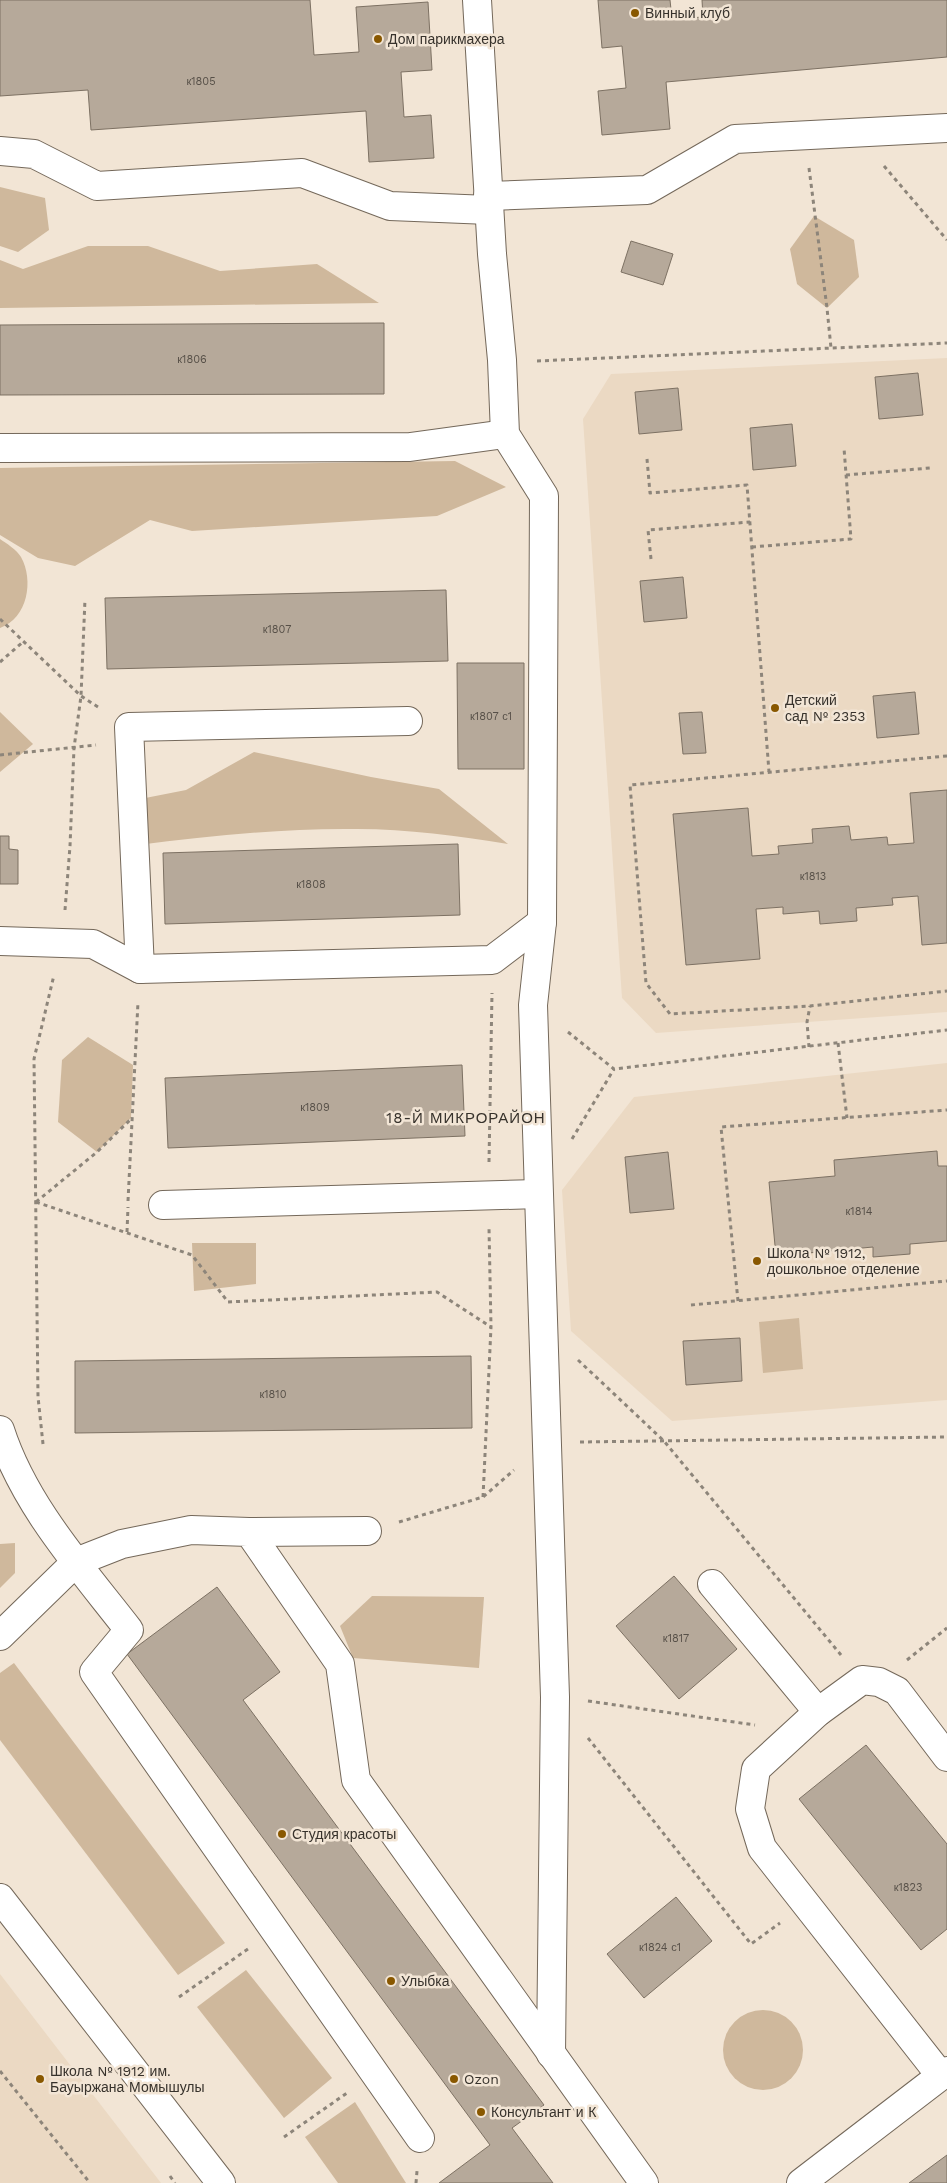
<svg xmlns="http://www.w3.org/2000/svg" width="947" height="2183" viewBox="0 0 947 2183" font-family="'Work Sans',sans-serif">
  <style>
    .built { fill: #ebd9c3 }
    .green { fill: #cfb89c }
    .building { fill: #b6a99a; stroke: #7d7163 }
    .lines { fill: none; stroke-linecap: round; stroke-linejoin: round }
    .minor-casing { stroke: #74685a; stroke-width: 30 }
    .major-casing { stroke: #74685a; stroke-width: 30 }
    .path { stroke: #8d857a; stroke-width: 3; stroke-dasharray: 4 4; stroke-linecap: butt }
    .minor { stroke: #fff; stroke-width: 28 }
    .major { stroke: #fff; stroke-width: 28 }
    .poi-dot { fill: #895800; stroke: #f2e5d5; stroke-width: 2 }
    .labels { text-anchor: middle; stroke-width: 5; stroke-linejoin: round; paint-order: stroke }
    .number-label { font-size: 11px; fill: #575048 }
    .poi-label { font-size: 14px; fill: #37322c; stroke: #f2e5d5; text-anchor: start }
    .neighbourhood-label { font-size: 15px; letter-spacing: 1px; fill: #37322c; stroke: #f2e5d5 }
  </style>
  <rect width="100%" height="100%" fill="#f2e5d5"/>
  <g class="built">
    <path d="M 947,358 L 947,1012 L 656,1033 L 622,998 L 583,419 L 611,374 Z"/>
    <path d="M 947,1063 L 947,1400 L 672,1421 L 571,1331 L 562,1190 L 634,1097 Z"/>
    <path d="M 0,1974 L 161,2183 L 0,2183 Z"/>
  </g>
  <g class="green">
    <path d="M 0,187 L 45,198 L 49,230 L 18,252 L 0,246 Z"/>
    <path d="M 814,216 L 854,240 L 859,277 L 827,308 L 797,284 L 790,249 Z"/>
    <path d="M 88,246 L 148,246 L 220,271 L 317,264 L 379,303 L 0,308 L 0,260 L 23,269 Z"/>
    <path d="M 455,461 L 506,487 L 437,516 L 192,531 L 150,520 L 75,566 L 38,558 L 0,535 L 0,468 Z"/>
    <path d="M 0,539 C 6,543 17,550 21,557 C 34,580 28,618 0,628 Z"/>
    <path d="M 0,712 L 33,744 L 0,772 Z"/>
    <path d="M 254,752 L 371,777 L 439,789 L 508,844 C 458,836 408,829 357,829 C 284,828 211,836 138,845 L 130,801 L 186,790 Z"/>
    <path d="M 88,1037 L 133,1065 L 131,1118 L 97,1152 L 58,1122 L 62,1060 Z"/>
    <path d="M 192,1243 L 256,1243 L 256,1284 L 194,1291 Z"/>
    <path d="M 799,1318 L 803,1369 L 763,1373 L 759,1322 Z"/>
    <path d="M 15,1543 L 15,1573 L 0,1588 L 0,1544 Z"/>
    <path d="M 372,1596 L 484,1597 L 479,1668 L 353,1658 L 340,1626 Z"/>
    <path d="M 14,1663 L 225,1943 L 178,1975 L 0,1740 L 0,1673 Z"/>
    <path d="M 246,1970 L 332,2078 L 284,2118 L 197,2007 Z"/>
    <circle cx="763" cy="2050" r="40"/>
    <path d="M 355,2102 L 406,2183 L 338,2183 L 305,2137 Z"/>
  </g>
  <g class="building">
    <path d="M 0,0 L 310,0 L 314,55 L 359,52 L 356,7 L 428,2 L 432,70 L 401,72 L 404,117 L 431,115 L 434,158 L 369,162 L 366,111 L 91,130 L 88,90 L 0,96 Z"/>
    <path d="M 598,0 L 670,0 L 672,19 L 703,17 L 702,0 L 947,0 L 947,57 L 666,82 L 670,129 L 602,135 L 598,91 L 626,88 L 622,46 L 602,48 Z"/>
    <path d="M 631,241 L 673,254 L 663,285 L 621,272 Z"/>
    <path d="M 384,323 L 384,394 L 0,395 L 0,325 Z"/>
    <path d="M 918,373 L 923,415 L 879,419 L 875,377 Z"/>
    <path d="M 678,388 L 682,430 L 639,434 L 635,392 Z"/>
    <path d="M 792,424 L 796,466 L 753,470 L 750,428 Z"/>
    <path d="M 683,577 L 687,618 L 644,622 L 640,581 Z"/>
    <path d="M 446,590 L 448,661 L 107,669 L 105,598 Z"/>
    <path d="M 457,663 L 524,663 L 524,769 L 458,769 Z"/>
    <path d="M 915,692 L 919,734 L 877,738 L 873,696 Z"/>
    <path d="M 702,712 L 706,753 L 683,754 L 679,713 Z"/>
    <path d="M 947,790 L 947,943 L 922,945 L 918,896 L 892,898 L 893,905 L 856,908 L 857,921 L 820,924 L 819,911 L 783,914 L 783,907 L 756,909 L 760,959 L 686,965 L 673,814 L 748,808 L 752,856 L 779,854 L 778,846 L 813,843 L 812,829 L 849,826 L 851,840 L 887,837 L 888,845 L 914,843 L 910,793 Z"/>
    <path d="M 0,836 L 9,836 L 9,849 L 18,850 L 18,884 L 0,884 Z"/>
    <path d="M 458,844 L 460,915 L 165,924 L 163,853 Z"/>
    <path d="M 462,1065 L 465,1136 L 168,1148 L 165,1078 Z"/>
    <path d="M 937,1151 L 938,1166 L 947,1166 L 947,1241 L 910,1244 L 910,1254 L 873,1257 L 873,1247 L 776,1256 L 769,1182 L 835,1176 L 834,1160 Z"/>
    <path d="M 668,1152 L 674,1209 L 630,1213 L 625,1157 Z"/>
    <path d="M 740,1338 L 742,1381 L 686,1385 L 683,1341 Z"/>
    <path d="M 471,1356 L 472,1428 L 75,1433 L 75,1361 Z"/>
    <path d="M 674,1576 L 737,1649 L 679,1699 L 616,1626 Z"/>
    <path d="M 217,1587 L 280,1672 L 243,1700 L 544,2105 L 512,2128 L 553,2183 L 439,2183 L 490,2145 L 127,1654 Z"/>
    <path d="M 866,1745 L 947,1844 L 947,1929 L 921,1950 L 799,1799 Z"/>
    <path d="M 676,1897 L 712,1941 L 644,1998 L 607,1954 Z"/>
    <path d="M 947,2155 L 947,2183 L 909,2183 Z"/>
  </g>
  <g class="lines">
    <g class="minor-casing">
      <g id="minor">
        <path d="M 477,0 L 492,254 L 502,360 L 505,434 L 544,496 L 542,922 L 533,1005 L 555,1697 L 551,2054"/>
        <path d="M 0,151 L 34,154 L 97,186 L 302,173 L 390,206 L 489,210"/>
        <path d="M 488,196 L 647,190 L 735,139 L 947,128"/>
        <path d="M 0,448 L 410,447 L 505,434"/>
        <path d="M 0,941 L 93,944 L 140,969 L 492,960 L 542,922"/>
        <path d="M 140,969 L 129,727 L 408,721"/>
        <path d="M 163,1205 L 538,1194"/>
        <path d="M 0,1430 C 24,1505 81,1568 129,1630 L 94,1672 L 420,2138"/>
        <path d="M 249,1532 L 367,1531"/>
        <path d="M 712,1584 L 818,1712"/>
        <path d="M 0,1636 L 76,1562 L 122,1544 L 191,1530 L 249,1532 L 340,1664 L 356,1780 L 644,2183"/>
        <path d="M 941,2076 L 762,1848 L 750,1809 L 756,1769 L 818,1712 L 862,1680 L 879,1682 L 897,1691 L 947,1757"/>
        <path d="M 801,2183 L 947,2071"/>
      </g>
    </g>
    <g class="major-casing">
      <path id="major" d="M 0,1898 L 221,2183"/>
    </g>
    <g class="path">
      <path d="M 884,166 L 947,240"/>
      <path d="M 809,168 L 827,308 L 831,348"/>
      <path d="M 537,361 L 947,343"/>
      <path d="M 647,459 L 650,493 L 747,485 L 769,772"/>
      <path d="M 846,475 L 930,468"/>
      <path d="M 752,547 L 851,539 L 844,448"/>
      <path d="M 651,559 L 648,530 L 750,522"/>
      <path d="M 0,619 L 81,696 L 101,709"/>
      <path d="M 0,662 L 24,641"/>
      <path d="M 0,755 L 96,745"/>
      <path d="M 947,756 L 630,785 L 646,983 L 670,1014 L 810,1006 L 947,991"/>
      <path d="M 65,910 L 70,846 L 74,748 L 81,696 L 85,599"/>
      <path d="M 568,1032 L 614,1069 L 947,1030"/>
      <path d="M 838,1043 L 847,1118"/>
      <path d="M 809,1047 L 807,1022 L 810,1006"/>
      <path d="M 572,1139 L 614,1069"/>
      <path d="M 489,1162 L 492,993"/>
      <path d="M 128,1201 L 138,1002"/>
      <path d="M 36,1202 L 192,1255 L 228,1302 L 437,1292 L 491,1327"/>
      <path d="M 36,1202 L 97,1152 L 131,1119"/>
      <path d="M 127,1232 L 128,1207"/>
      <path d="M 738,1301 L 721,1127 L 947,1110"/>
      <path d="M 691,1305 L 947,1281"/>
      <path d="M 578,1360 L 664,1441 L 841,1655"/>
      <path d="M 580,1442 L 947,1437"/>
      <path d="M 43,1444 L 38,1397 L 34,1059 L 54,975"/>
      <path d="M 483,1497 L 491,1327 L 489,1228"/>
      <path d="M 399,1522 L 483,1497 L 514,1470"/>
      <path d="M 907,1660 L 947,1628"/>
      <path d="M 588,1701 L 755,1725"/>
      <path d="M 588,1738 L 751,1944 L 780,1923"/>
      <path d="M 179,1997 L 248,1949"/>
      <path d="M 0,2071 L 90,2183"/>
      <path d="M 284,2137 L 347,2093"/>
      <path d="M 170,2176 L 175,2183"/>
      <path d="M 416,2183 L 417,2171"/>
    </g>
    <use href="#minor" class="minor"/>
    <use href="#major" class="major"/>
  </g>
  <g class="poi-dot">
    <circle cx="635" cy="13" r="5"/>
    <circle cx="378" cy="39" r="5"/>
    <circle cx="775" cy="708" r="5"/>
    <circle cx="757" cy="1261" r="5"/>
    <circle cx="282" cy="1834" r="5"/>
    <circle cx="391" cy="1981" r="5"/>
    <circle cx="40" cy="2079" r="5"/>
    <circle cx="454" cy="2079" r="5"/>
    <circle cx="481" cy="2112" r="5"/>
  </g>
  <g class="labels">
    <g class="number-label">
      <text x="201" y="85">к1805</text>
      <text x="192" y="363">к1806</text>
      <text x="277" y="633">к1807</text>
      <text x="491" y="720">к1807 с1</text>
      <text x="813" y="880">к1813</text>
      <text x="311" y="888">к1808</text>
      <text x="315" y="1111">к1809</text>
      <text x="859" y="1215">к1814</text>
      <text x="273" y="1398">к1810</text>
      <text x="676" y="1642">к1817</text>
      <text x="908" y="1891">к1823</text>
      <text x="660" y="1951">к1824 с1</text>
    </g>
    <g class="poi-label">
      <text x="645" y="18">Винный клуб</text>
      <text x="388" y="44">Дом парикмахера</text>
      <text x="785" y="705">Детский<tspan x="785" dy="16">сад № 2353</tspan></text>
      <text x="767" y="1258">Школа № 1912,<tspan x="767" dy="16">дошкольное отделение</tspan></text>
      <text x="292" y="1839">Студия красоты</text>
      <text x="401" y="1986">Улыбка</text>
      <text x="50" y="2076">Школа № 1912 им.<tspan x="50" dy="16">Бауыржана Момышулы</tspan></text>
      <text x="464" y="2084">Ozon</text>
      <text x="491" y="2117">Консультант и К</text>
    </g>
    <g class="neighbourhood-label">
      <text x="466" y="1123">18-Й МИКРОРАЙОН</text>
    </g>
  </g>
</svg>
